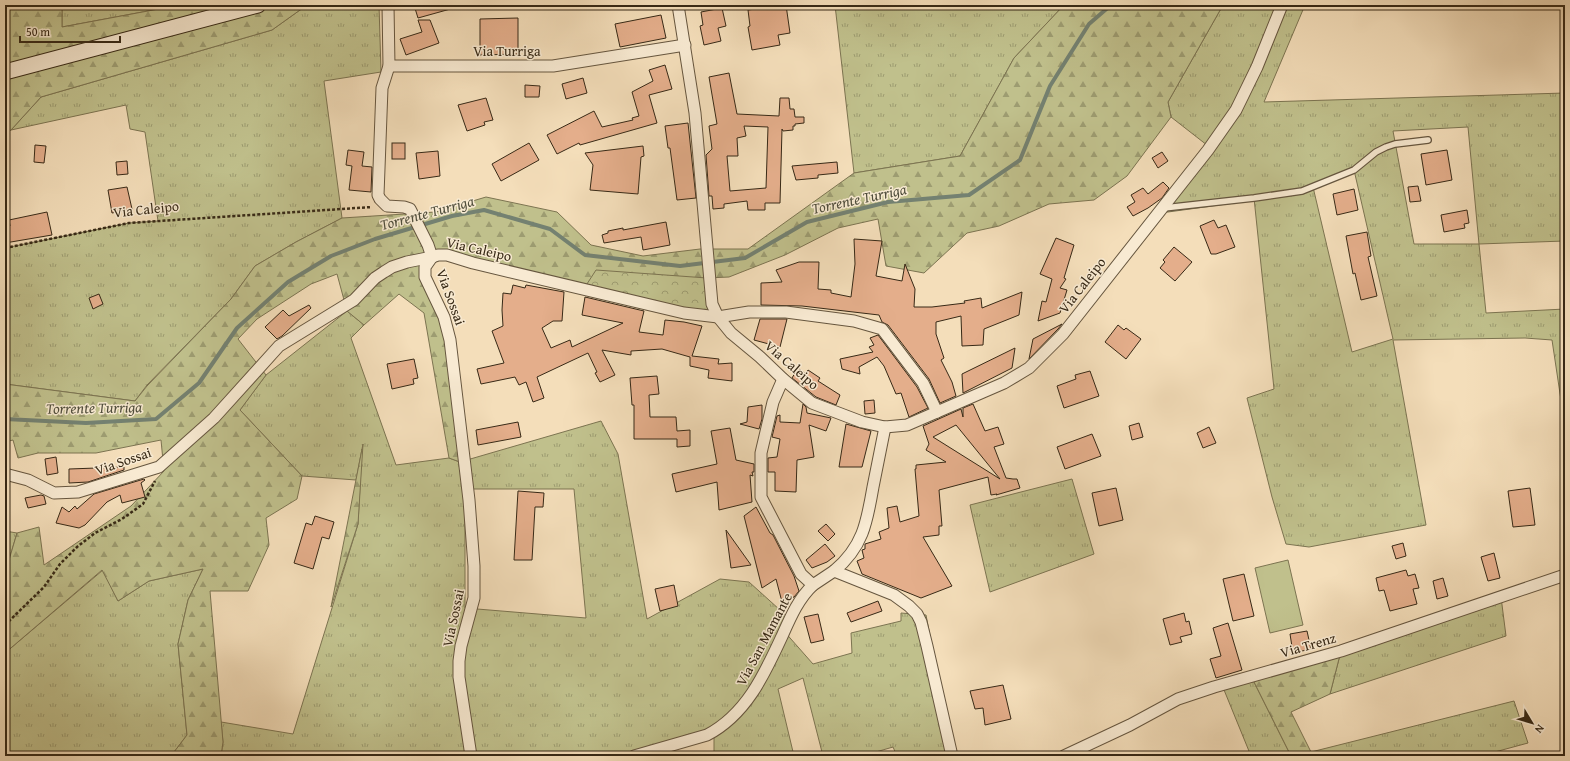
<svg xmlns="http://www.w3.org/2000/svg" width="1570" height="761" viewBox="0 0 1570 761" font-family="'Gentium Book Plus',serif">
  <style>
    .grass { fill: url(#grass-tufts); stroke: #7c7451; fill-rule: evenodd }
    .forest { fill: url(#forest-firs); stroke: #7c7451 }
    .park { fill: url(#park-crowns); stroke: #7c7451 }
    .pitch { fill: #c0c08c; stroke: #7c7451 }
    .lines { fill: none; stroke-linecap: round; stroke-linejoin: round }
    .stream { stroke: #748171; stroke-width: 4 }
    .building { fill: #e4ae8b; stroke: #372916; fill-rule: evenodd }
    .lane-casing { stroke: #66563f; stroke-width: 8 }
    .street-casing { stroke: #66563f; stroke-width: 13 }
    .secondary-casing { stroke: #372916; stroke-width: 17 }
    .path { stroke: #372916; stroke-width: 2.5; stroke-dasharray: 3 2; stroke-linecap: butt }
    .lane { stroke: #f8ead2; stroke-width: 5.5 }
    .street { stroke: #f8ead2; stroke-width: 11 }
    .secondary { stroke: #f8ead2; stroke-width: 15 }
    .labels { text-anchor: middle; stroke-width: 3; stroke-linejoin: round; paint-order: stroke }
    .street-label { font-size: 14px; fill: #372916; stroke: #f8ead2 }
    .water-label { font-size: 15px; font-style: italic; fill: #504e3c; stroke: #f8ead2 }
  </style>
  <defs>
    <pattern id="grass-tufts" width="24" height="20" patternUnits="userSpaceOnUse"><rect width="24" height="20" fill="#c0c08c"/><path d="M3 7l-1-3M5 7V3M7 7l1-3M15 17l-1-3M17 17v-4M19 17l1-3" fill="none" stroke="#9d9c71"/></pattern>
    <pattern id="forest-firs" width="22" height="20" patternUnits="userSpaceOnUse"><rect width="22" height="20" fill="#c0c08c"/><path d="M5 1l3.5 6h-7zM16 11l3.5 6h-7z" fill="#9d9c71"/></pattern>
    <pattern id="park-crowns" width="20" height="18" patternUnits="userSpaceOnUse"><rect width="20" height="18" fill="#c0c08c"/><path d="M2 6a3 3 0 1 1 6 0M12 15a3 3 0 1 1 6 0" fill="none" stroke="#9d9c71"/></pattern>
  </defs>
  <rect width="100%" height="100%" fill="#f4deba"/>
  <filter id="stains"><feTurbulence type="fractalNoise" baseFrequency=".005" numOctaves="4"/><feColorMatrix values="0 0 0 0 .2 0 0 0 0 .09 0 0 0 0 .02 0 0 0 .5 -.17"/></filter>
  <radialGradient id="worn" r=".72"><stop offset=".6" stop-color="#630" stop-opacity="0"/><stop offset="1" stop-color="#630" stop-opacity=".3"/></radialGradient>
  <g class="grass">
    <path d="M 62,5 L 180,5 L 62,27 Z"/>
    <path d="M 307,5 L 379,5 L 381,72 L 324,81 L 342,218 L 296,242 L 255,266 L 231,299 L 147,385 L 135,401 L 5,384 L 5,248 L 129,223 L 158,221 L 145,132 L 130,129 L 126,105 L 11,130 L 41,97 L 272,30 Z"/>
    <path d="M 835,5 L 1064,5 L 1014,58 L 960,156 L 854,173 Z"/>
    <path d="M 1223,5 L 1305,5 L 1264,102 L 1565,93 L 1565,241 L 1479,244 L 1486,313 L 1565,309 L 1565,427 L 1552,340 L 1525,338 L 1393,340 L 1426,525 L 1309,547 L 1286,544 L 1272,497 L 1247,398 L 1274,389 L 1254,198 L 1234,203 L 1168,212 L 1162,212 L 1212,149 L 1171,117 L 1168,102 ZM 1468,127 L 1479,244 L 1414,244 L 1393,131 ZM 1354,170 L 1393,339 L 1352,352 L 1313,187 Z"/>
    <path d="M 347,311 L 364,325 L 351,338 L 396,465 L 449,458 L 460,462 L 601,421 L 618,454 L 647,619 L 720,579 L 749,582 L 790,619 L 783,630 L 813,664 L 852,653 L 851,633 L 901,621 L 901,613 L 926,615 L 953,756 L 897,756 L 893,747 L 862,756 L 823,756 L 803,678 L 778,689 L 794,756 L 714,756 L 714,737 L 653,755 L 653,756 L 221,756 L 223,742 L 221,722 L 293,734 L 358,524 L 362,449 L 356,480 L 302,476 L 240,410 L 266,375 ZM 465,489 L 574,489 L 586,618 L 465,608 Z"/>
    <path d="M 1072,479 L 1094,554 L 990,592 L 970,505 Z"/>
    <path d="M 5,531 L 17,533 L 9,560 L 5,562 Z"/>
    <path d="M 203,569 L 188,600 L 178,644 L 187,735 L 171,756 L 5,756 L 5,653 L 103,570 L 118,601 L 149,581 Z"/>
    <path d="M 1501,597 L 1506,636 L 1330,694 L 1341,651 Z"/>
    <path d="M 1251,676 L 1291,756 L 1251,756 L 1222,685 Z"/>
    <path d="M 1514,701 L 1528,743 L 1480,756 L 1313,756 L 1311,752 Z"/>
  </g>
  <g class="forest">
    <path d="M 5,5 L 62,5 L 62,27 L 180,5 L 307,5 L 272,30 L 41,97 L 11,130 L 5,134 Z"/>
    <path d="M 1064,5 L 1223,5 L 1168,102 L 1171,117 L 1127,176 L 1094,200 L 1049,204 L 999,226 L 967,233 L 924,273 L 886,266 L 878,219 L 838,228 L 785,255 L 729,277 L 707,278 L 585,287 L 451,254 L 433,261 L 420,275 L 438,309 L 445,336 L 460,462 L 449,458 L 424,313 L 399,294 L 364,325 L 347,311 L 337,274 L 311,284 L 257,319 L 238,339 L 266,375 L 240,410 L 302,476 L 297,499 L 266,518 L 269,545 L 248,591 L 210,591 L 223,742 L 221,756 L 171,756 L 187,735 L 178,644 L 188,600 L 203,569 L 149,581 L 118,601 L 102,570 L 5,653 L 5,562 L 9,560 L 17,533 L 39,527 L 44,565 L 131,506 L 164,471 L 161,440 L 96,453 L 38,453 L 18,458 L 13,440 L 5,442 L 5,384 L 135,401 L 147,386 L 231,299 L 255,266 L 296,242 L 342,218 L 436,212 L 486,197 L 557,212 L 591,245 L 643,256 L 700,249 L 748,249 L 854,173 L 960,156 L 1014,58 Z"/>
    <path d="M 363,444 L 358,524 L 331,607 Z"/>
    <path d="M 1341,651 L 1330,694 L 1291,712 L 1313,756 L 1291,756 L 1251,676 Z"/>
  </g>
  <path class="park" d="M 596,270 L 707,278 L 711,313 L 585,287 Z"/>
  <path class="pitch" d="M 1288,560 L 1303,625 L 1270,633 L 1255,568 Z"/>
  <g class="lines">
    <path class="stream" d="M 5,419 L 86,423 L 156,419 L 199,383 L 237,328 L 288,282 L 331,256 L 375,239 L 452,216 L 484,210 L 550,229 L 585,255 L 680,266 L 745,258 L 807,222 L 888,202 L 969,195 L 1020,160 L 1050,86 L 1089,24 L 1111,5"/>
  </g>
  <g class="building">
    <path d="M 414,5 L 454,5 L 454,8 L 418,18 Z"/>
    <path d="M 786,5 L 790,33 L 778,35 L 780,45 L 752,50 L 748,27 L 750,26 L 748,10 Z"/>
    <path d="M 722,8 L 726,26 L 718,28 L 721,41 L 704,45 L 700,26 L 703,25 L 701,12 Z"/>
    <path d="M 661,15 L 666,38 L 620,47 L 615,24 Z"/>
    <path d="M 518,18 L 518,54 L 480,55 L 480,19 Z"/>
    <path d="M 418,20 L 430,20 L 439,43 L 406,55 L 400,39 L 422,32 Z"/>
    <path d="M 665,65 L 672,89 L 649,95 L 657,123 L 580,145 L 579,143 L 557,154 L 547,135 L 594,111 L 602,127 L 633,120 L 632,118 L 639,116 L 632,92 L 653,81 L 649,70 Z"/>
    <path d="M 729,73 L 737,114 L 779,116 L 780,98 L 789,98 L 790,109 L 794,109 L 795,117 L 804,117 L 804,123 L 795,124 L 795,126 L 793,126 L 793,130 L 783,131 L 782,129 L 780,203 L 765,203 L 765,210 L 748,210 L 747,201 L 724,204 L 724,208 L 713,209 L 712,196 L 709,196 L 706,155 L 712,149 L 709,126 L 717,124 L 709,77 ZM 744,126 L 768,127 L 766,188 L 730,191 L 727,156 L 738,156 L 737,138 L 746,136 Z"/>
    <path d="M 583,78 L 587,93 L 566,99 L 562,84 Z"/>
    <path d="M 525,85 L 540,86 L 539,97 L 525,97 Z"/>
    <path d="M 486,98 L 493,120 L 484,122 L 485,125 L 467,131 L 458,105 Z"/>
    <path d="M 688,123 L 696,198 L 677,200 L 670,148 L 668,148 L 665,126 Z"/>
    <rect x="392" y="143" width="13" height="16"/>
    <path d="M 529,143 L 539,160 L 501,181 L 492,164 Z"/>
    <path d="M 35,145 L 46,146 L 44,163 L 34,162 Z"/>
    <path d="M 643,146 L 644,156 L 641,157 L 638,194 L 590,190 L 593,165 L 585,153 Z"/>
    <path d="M 348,150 L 364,152 L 362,166 L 372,167 L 371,192 L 349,190 L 352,166 L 346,165 Z"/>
    <path d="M 1447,150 L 1452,180 L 1426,185 L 1421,154 Z"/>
    <path d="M 438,151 L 440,176 L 419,179 L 416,153 Z"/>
    <path d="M 1162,152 L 1168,161 L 1158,168 L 1152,158 Z"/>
    <path d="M 127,161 L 128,174 L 117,175 L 116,162 Z"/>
    <path d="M 837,162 L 838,173 L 818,175 L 818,178 L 796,180 L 792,166 Z"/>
    <path d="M 1163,182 L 1169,188 L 1162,198 L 1148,208 L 1133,216 L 1127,207 L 1135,202 L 1131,195 L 1143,188 L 1148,194 Z"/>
    <path d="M 1418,186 L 1421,201 L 1410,202 L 1408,187 Z"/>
    <path d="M 127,187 L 132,209 L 112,213 L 108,190 Z"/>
    <path d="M 1354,189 L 1358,210 L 1337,215 L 1333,194 Z"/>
    <path d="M 1467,210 L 1469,223 L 1464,224 L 1465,228 L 1444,232 L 1441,215 Z"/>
    <path d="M 47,212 L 52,235 L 5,243 L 5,227 L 10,226 L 9,220 Z"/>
    <path d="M 1214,220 L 1218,228 L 1226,225 L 1235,247 L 1216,254 L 1211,254 L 1200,226 Z"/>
    <path d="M 666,222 L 670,245 L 643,250 L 641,237 L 604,243 L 602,235 L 608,233 L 608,231 L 623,228 L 623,230 Z"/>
    <path d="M 1367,232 L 1371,256 L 1368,257 L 1377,296 L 1361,300 L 1355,273 L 1353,274 L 1346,236 Z"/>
    <path d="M 1056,238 L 1074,245 L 1064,278 L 1066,279 L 1060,288 L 1067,290 L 1060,313 L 1038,321 L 1042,301 L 1046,302 L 1052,279 L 1040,274 Z"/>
    <path d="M 854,239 L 882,241 L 876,276 L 902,281 L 905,264 L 915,289 L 914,307 L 932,307 L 965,303 L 964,301 L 981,298 L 982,308 L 1022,292 L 1019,315 L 984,329 L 983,345 L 962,346 L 961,316 L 936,322 L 936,334 L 944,358 L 941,360 L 952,382 L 956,396 L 940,403 L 929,379 L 888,325 L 882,322 L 879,315 L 802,306 L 761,305 L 761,283 L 782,282 L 776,270 L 799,262 L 819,262 L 818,289 L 831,290 L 831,293 L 851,297 L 855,264 Z"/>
    <path d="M 1174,247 L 1192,262 L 1175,281 L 1160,268 L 1165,262 L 1163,260 Z"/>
    <path d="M 513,285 L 525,288 L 526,285 L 564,292 L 562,321 L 553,321 L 542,328 L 551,348 L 570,340 L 572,347 L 623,323 L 582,315 L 585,297 L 644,311 L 639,332 L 663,335 L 665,320 L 684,322 L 702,326 L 692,356 L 719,359 L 718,364 L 732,363 L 732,381 L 708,378 L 709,370 L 690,366 L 690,357 L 662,349 L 631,351 L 631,355 L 602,350 L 615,375 L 600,382 L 595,373 L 597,372 L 588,353 L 537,377 L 544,398 L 533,402 L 526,382 L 519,385 L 515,377 L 481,384 L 477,369 L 504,363 L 492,331 L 503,326 L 502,310 L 503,293 L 511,294 Z"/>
    <path d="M 99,294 L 103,304 L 93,309 L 89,298 Z"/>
    <path d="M 309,305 L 311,308 L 282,336 L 277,339 L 265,327 L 283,310 L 289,316 Z"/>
    <path d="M 760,319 L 787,319 L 780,347 L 754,340 Z"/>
    <path d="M 1062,324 L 1058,329 L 1029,359 L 1033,339 Z"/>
    <path d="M 1118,325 L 1124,330 L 1126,328 L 1141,339 L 1126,359 L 1105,342 Z"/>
    <path d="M 878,335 L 917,387 L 928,408 L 909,417 L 901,393 L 896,394 L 884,366 L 877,357 L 859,367 L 860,374 L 842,369 L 840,359 L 873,352 L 869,347 L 874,345 L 870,338 Z"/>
    <path d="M 1015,348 L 1012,368 L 963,393 L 962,374 Z"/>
    <path d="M 414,359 L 418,378 L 413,379 L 414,384 L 392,389 L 387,364 Z"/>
    <path d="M 798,368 L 806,374 L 808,370 L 820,378 L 818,381 L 840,395 L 836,405 L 816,397 L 792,378 Z"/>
    <path d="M 1090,371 L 1099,396 L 1064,408 L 1057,386 L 1076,379 L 1075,375 Z"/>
    <path d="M 657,376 L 659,394 L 649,395 L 650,417 L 676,417 L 677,431 L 690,430 L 690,446 L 677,447 L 677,439 L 634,439 L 634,405 L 632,405 L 630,378 Z"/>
    <path d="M 874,400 L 875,413 L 865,414 L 864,401 Z"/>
    <path d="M 803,404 L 806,407 L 807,413 L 831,418 L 826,431 L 809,425 L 814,457 L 797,460 L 796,492 L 775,491 L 775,472 L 768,472 L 768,458 L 777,457 L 780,439 L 772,437 L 777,416 L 780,415 L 780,422 L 800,423 Z"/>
    <path d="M 973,404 L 985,431 L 998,427 L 1004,444 L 994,447 L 1006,478 L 1013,479 L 1017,479 L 1020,488 L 996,495 L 997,494 L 991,495 L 988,477 L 939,490 L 942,526 L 939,526 L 939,535 L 923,537 L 952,586 L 921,598 L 862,574 L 857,561 L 864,558 L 862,550 L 865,549 L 865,544 L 881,539 L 879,532 L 889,528 L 887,508 L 897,506 L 900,522 L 919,516 L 915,469 L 916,469 L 916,465 L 946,462 L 926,450 L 929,444 L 923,426 L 961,409 L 963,417 L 963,408 ZM 956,425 L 1000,479 L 933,437 Z"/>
    <path d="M 762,405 L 762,419 L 759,429 L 740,424 L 747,422 L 748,407 Z"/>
    <path d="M 518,422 L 521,437 L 478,445 L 476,430 Z"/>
    <path d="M 1139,423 L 1143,437 L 1132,440 L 1129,426 Z"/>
    <path d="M 846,424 L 871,431 L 862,467 L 839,467 Z"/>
    <path d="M 1209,427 L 1216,443 L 1203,448 L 1197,433 Z"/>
    <path d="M 730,428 L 736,460 L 754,464 L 754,472 L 752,472 L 753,476 L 750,475 L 752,502 L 719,510 L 717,482 L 676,492 L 672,474 L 717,464 L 711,431 Z"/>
    <path d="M 1092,434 L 1101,456 L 1065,469 L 1057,447 Z"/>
    <path d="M 56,457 L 58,473 L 47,475 L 45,459 Z"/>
    <path d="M 124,467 L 124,470 L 88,482 L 69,483 L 69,469 Z"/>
    <path d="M 144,479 L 145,480 L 141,483 L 145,497 L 122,503 L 120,495 L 107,502 L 85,525 L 79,528 L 56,523 L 62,507 L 69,512 L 75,506 L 77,509 L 94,494 Z"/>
    <path d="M 1116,488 L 1123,520 L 1099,526 L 1092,493 Z"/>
    <path d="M 1530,488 L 1535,525 L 1513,527 L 1508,491 Z"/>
    <path d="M 518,491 L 544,493 L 543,507 L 535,507 L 532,560 L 514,560 Z"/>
    <path d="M 41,495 L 44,496 L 46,504 L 28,508 L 25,498 Z"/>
    <path d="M 756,507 L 770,533 L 773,535 L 794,576 L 799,591 L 794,597 L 782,602 L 776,579 L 762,588 L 744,516 Z"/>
    <path d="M 315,516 L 334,522 L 329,539 L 322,537 L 313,569 L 294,563 L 306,523 L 312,525 Z"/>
    <path d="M 826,524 L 835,534 L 828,541 L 818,531 Z"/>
    <path d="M 726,530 L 751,565 L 731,568 Z"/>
    <path d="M 1403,543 L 1406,556 L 1396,559 L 1392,546 Z"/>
    <path d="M 825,544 L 835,556 L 827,562 L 812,568 L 806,560 Z"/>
    <path d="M 1494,553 L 1500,578 L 1488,581 L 1481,557 Z"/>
    <path d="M 1406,570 L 1408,576 L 1415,574 L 1419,588 L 1413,589 L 1417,604 L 1390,611 L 1384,590 L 1379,591 L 1376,578 Z"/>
    <path d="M 1244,574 L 1254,616 L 1233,621 L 1223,579 Z"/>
    <path d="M 1443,578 L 1448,596 L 1437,599 L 1433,581 Z"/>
    <path d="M 674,585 L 678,606 L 660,611 L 655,589 Z"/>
    <path d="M 878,601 L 882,611 L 851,622 L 847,613 Z"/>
    <path d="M 1184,613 L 1186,622 L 1189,621 L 1192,634 L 1180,637 L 1182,642 L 1170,645 L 1163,619 Z"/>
    <path d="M 818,614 L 824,640 L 811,643 L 804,617 Z"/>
    <path d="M 1228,623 L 1242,670 L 1216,678 L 1210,659 L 1221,656 L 1213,628 Z"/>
    <path d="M 1307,631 L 1311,649 L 1293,653 L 1290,634 Z"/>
    <path d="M 1003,685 L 1011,719 L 985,725 L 983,708 L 975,709 L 970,691 Z"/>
  </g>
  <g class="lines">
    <g class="lane-casing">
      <path id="lane" d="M 1164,208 L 1254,198 L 1302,191 L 1354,170 L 1376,152 L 1386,147 L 1395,144 L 1428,140"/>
    </g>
    <g class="street-casing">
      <g id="street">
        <path d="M 388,5 L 389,66 L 382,88 L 378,195 L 380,199 L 387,206 L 404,207 L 410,209 L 428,245 L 432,257"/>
        <path d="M 678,5 L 695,113 L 712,304 L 718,317 L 731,333 L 760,357 L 783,379 L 812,403 L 862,422 L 885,427 L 907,425 L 1004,383 L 1029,368 L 1063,334 L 1208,150 L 1236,110 L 1257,67 L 1282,5"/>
        <path d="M 389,66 L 553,66 L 685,45"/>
        <path d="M 432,257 L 425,267 L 425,277 L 444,317 L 450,340 L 469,500 L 474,566 L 474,598 L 461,646 L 459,661 L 459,677 L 471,756"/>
        <path d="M 783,379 L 773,402 L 761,453 L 761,497 L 801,574 L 813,585 L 834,571 L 894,595 L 909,606 L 917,614 L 921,622 L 927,646 L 952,756"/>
        <path d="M 5,474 L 28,480 L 54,493 L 78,492 L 159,467 L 214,418 L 279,346 L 354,300 L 375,278 L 384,272 L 392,267 L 407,262 L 432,257 L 438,255 L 447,255 L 473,263 L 684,313 L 718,317 L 749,312 L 786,312 L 854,321 L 882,329 L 923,383 L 937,412"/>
        <path d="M 834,571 C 863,547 867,522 873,487 C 877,467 881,447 885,427"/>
        <path d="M 634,756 L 707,735 C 747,714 765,673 783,634 C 791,616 799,598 813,585"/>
        <path d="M 1064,756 L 1130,725 L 1178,699 L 1214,687 L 1341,651 L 1565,575"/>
      </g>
    </g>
    <g class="secondary-casing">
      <path id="secondary" d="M 5,72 L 258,5"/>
    </g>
    <g class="path">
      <path d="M 5,248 L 129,223 L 372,207"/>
      <path d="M 5,625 L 44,587 L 60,564 L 77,547 L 95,533 L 122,519 L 143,504 L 155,481"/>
    </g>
    <use href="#lane" class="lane"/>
    <use href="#street" class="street"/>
    <use href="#secondary" class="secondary"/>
  </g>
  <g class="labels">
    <g class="street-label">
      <text x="507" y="56">Via Turriga</text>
      <text transform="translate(146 209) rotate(-6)" y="5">Via Caleipo</text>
      <text transform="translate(479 249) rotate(13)" y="5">Via Caleipo</text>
      <text transform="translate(1082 285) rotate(-52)" y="5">Via Caleipo</text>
      <text transform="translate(451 297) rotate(70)" y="5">Via Sossai</text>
      <text transform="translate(792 365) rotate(41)" y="5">Via Caleipo</text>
      <text transform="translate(123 461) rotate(-19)" y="5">Via Sossai</text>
      <text transform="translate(453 618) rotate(-78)" y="5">Via Sossai</text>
      <text transform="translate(764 639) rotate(-62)" y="5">Via San Mamante</text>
      <text transform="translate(1308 645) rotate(-16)" y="5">Via Trenz</text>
    </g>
    <g class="water-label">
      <text transform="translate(859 199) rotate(-12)" y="5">Torrente Turriga</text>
      <text transform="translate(427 213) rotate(-15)" y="5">Torrente Turriga</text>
      <text transform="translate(94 408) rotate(-1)" y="5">Torrente Turriga</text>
    </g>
  </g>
  <rect width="1570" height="761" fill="none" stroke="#f4deba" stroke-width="20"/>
  <rect x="6" y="6" width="1558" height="749" fill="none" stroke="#372916" stroke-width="2"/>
  <rect x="10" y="10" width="1550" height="741" fill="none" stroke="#372916"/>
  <g transform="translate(1532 723) rotate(128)" stroke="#f8ead2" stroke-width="3" paint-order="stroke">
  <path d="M0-3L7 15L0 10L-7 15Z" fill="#372916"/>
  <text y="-6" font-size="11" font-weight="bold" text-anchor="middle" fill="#372916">N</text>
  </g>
  <path d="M20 36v6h100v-6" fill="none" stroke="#372916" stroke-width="2"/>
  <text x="26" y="36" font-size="12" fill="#372916" stroke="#f8ead2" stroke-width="3" paint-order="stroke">50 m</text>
  <rect width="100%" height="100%" filter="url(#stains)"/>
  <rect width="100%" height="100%" fill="url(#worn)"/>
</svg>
